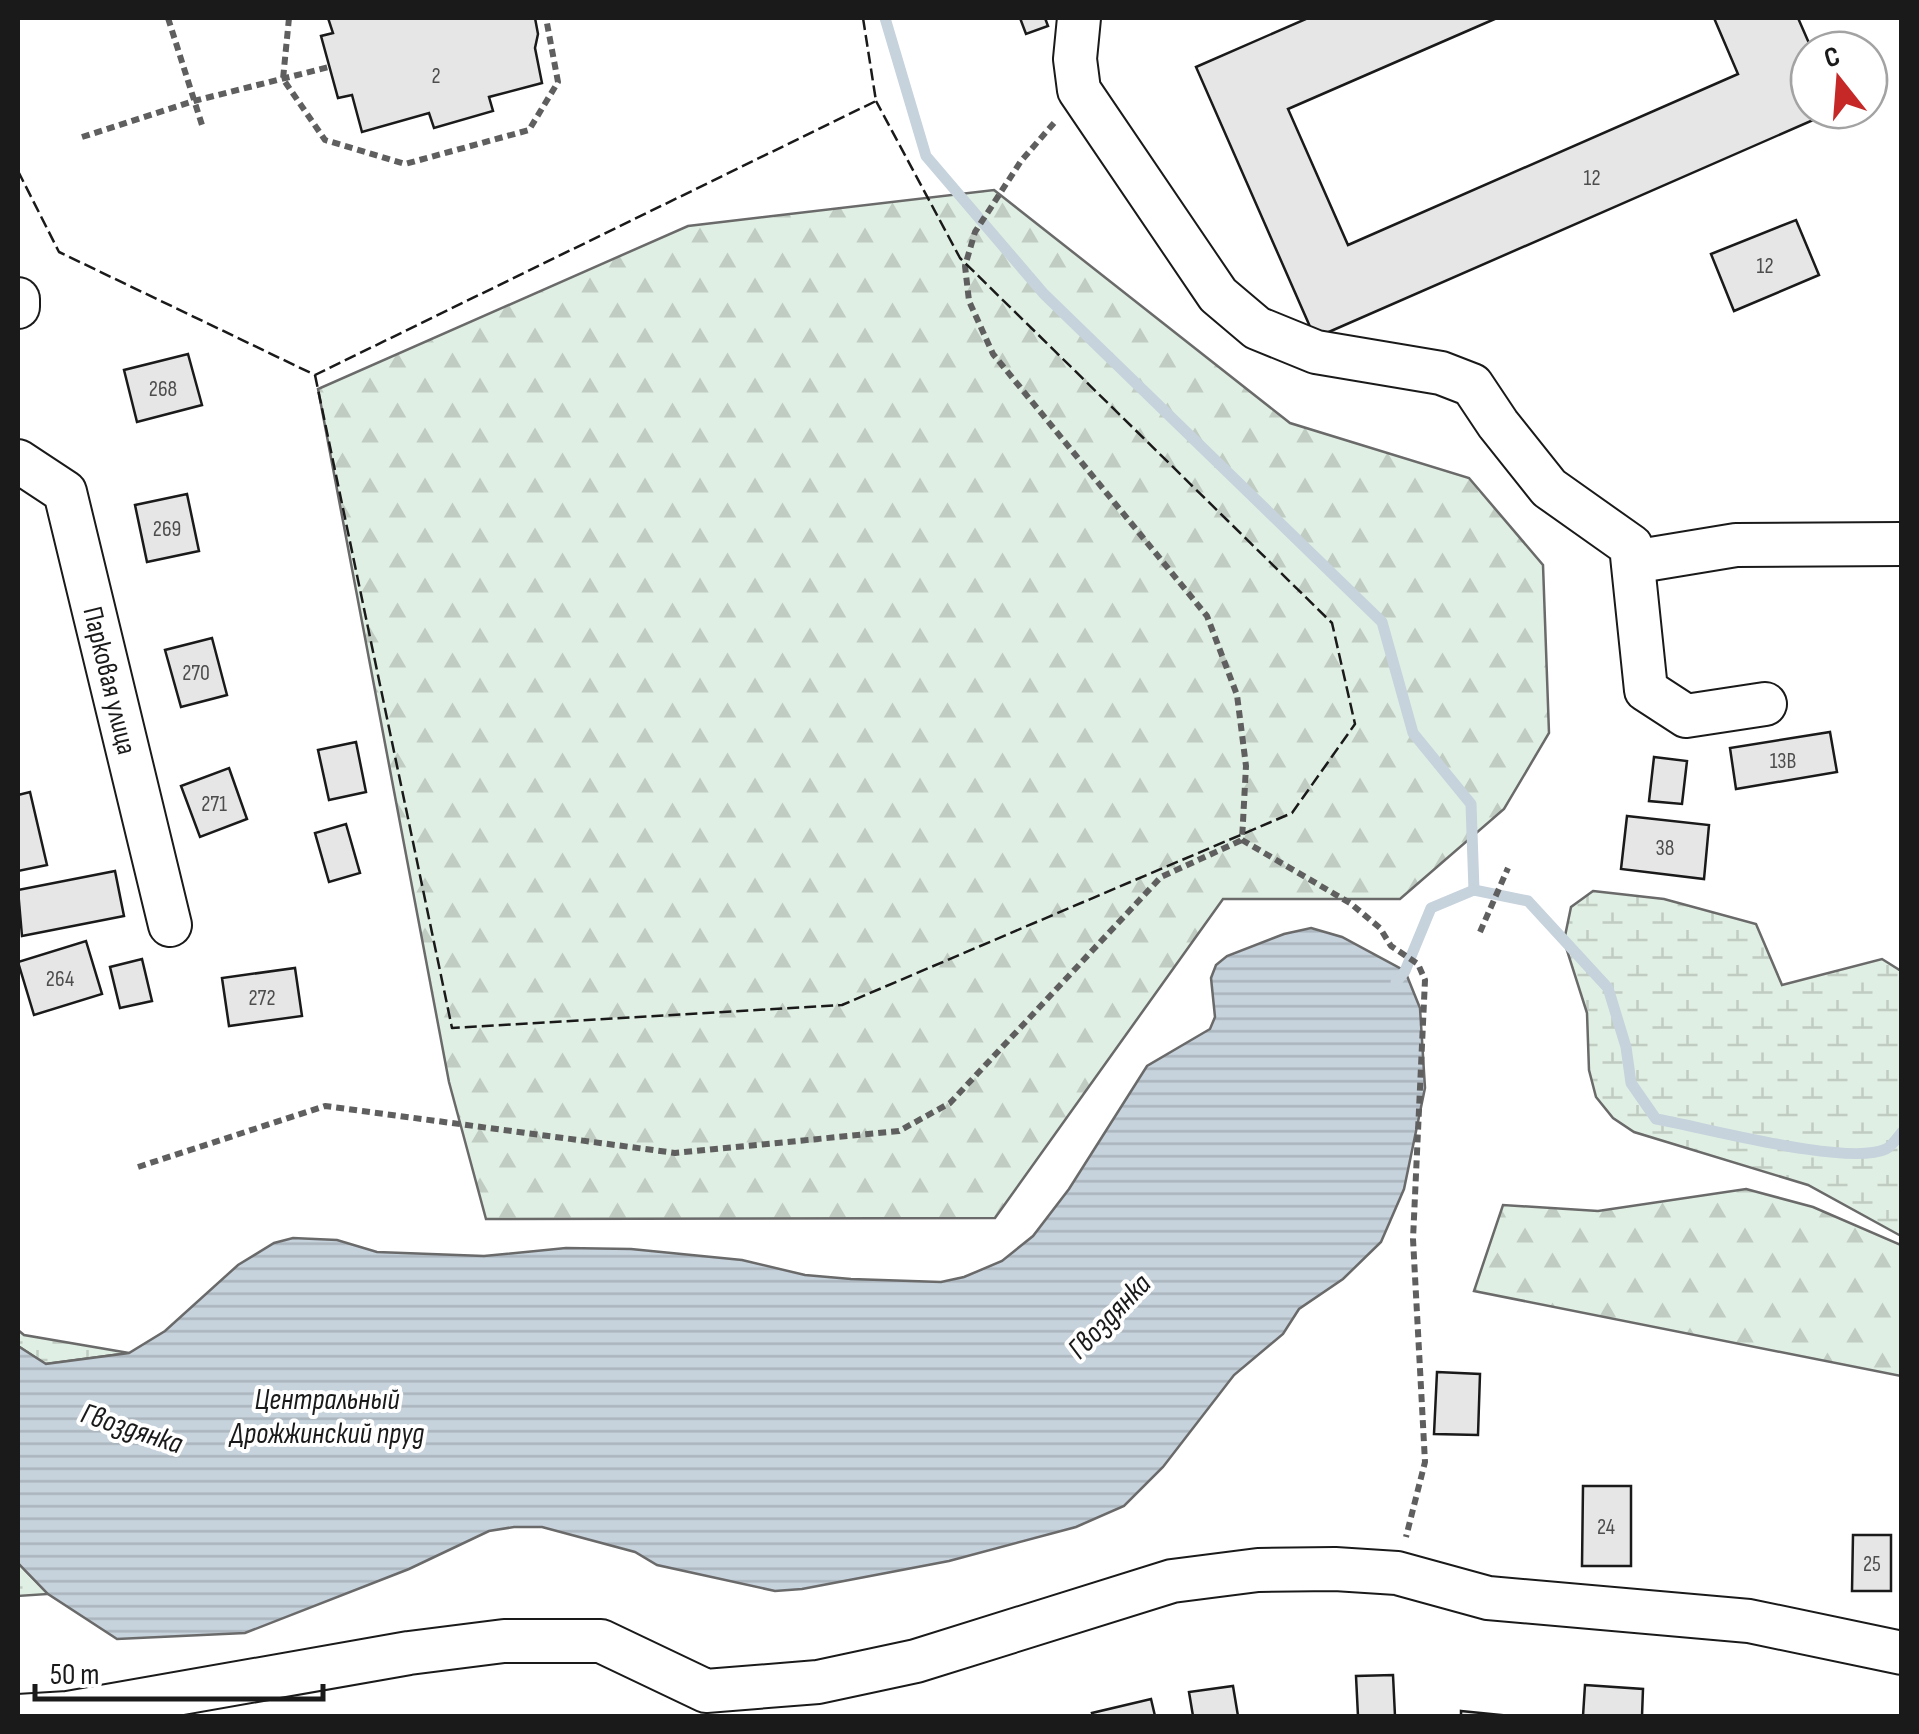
<svg xmlns="http://www.w3.org/2000/svg" width="1919" height="1734" viewBox="0 0 1919 1734" font-family="'Sofia Sans Condensed',sans-serif">
  <style>
    .forest { fill: url(#forest-firs); stroke: #6a6a6a; stroke-width: 2.5 }
    .wetland { fill: url(#wetland-marsh); stroke: #6a6a6a; stroke-width: 2.5 }
    .water { fill: url(#water-rules); stroke: #6a6a6a; stroke-width: 2.5 }
    .lines { fill: none; stroke-linecap: round; stroke-linejoin: round }
    .stream { stroke: #c6d2dc; stroke-width: 11 }
    .building { fill: #e6e6e6; stroke: #1a1a1a; stroke-width: 2.5 }
    .minor-casing { stroke: #1a1a1a; stroke-width: 46 }
    .path { stroke: #5f5f5f; stroke-width: 6; stroke-dasharray: 8 5; stroke-linecap: butt }
    .minor { stroke: #fff; stroke-width: 42 }
    .fence { stroke: #1a1a1a; stroke-width: 2.5; stroke-dasharray: 12 5; stroke-linecap: butt }
    .labels { text-anchor: middle; stroke-width: 8; stroke-linejoin: round; paint-order: stroke }
    .number-label { font-size: 22px; fill: #4d4d4d }
    .street-label { font-size: 28px; fill: #1a1a1a; stroke: #fff }
    .water-label { font-size: 30px; font-style: italic; fill: #1a1a1a; stroke: #fff }
  </style>
  <defs>
    <pattern id="forest-firs" width="22" height="20" patternUnits="userSpaceOnUse" patternTransform="scale(2.5)"><rect width="22" height="20" fill="#e0efe3"/><path d="M5 1l3.5 6h-7zM16 11l3.5 6h-7z" fill="#c0ccc2"/></pattern>
    <pattern id="wetland-marsh" width="20" height="14" patternUnits="userSpaceOnUse" patternTransform="scale(2.5)"><rect width="20" height="14" fill="#e0efe3"/><path d="M1 5h8M5 5V1M11 12h8M15 12V8" fill="none" stroke="#c0ccc2"/></pattern>
    <pattern id="water-rules" width="6" height="5" patternUnits="userSpaceOnUse" patternTransform="scale(2.5)"><rect width="6" height="5" fill="#c6d2dc"/><path d="M0 2.5h6" fill="none" stroke="#aab4bc"/></pattern>
  </defs>
  <rect width="100%" height="100%" fill="#fff"/>
  <g class="forest">
    <path d="M 994,190 L 1290,423 L 1469,478 L 1543,565 L 1549,733 L 1504,809 L 1400,899 L 1223,899 L 995,1218 L 486,1219 L 449,1082 L 318,389 L 688,226 Z"/>
    <path d="M 1746,1189 L 1813,1207 L 1901,1245 L 1901,1376 L 1474,1291 L 1503,1205 L 1598,1211 Z"/>
  </g>
  <g class="wetland">
    <path d="M 1593,891 L 1664,899 L 1756,924 L 1782,985 L 1882,959 L 1901,971 L 1901,1236 L 1808,1185 L 1634,1132 L 1613,1118 L 1596,1097 L 1589,1070 L 1587,1013 L 1564,941 L 1571,907 Z"/>
    <path d="M 18,1330 L 24,1335 L 129,1353 L 45,1364 L 18,1346 Z"/>
    <path d="M 18,1563 L 48,1594 L 18,1596 Z"/>
  </g>
  <path class="water" d="M 1311,928 L 1342,937 L 1405,971 L 1420,1008 L 1425,1088 L 1404,1189 L 1381,1242 L 1343,1279 L 1299,1309 L 1283,1334 L 1234,1375 L 1163,1467 L 1124,1506 L 1076,1527 L 949,1561 L 802,1589 L 775,1591 L 657,1565 L 635,1552 L 542,1527 L 514,1527 L 489,1531 L 409,1569 L 245,1633 L 117,1639 L 48,1594 L 18,1563 L 18,1346 L 46,1364 L 129,1353 L 165,1331 L 238,1265 L 274,1243 L 293,1238 L 337,1240 L 377,1252 L 484,1256 L 566,1248 L 631,1249 L 742,1260 L 805,1275 L 851,1279 L 941,1282 L 964,1277 L 1002,1261 L 1033,1236 L 1069,1189 L 1147,1066 L 1210,1029 L 1215,1017 L 1211,978 L 1216,965 L 1227,956 L 1284,934 Z"/>
  <g class="lines">
    <g class="stream">
      <path d="M 885,18 L 926,156 L 1044,294 L 1382,622 L 1413,733 L 1471,804 L 1474,890"/>
      <path d="M 1396,982 L 1405,971 L 1431,908 L 1474,890 L 1528,901 L 1608,988 L 1626,1047 L 1631,1083 L 1656,1119 C 1703,1127 1848,1167 1886,1149 C 1892,1146 1897,1138 1902,1132"/>
    </g>
  </g>
  <g class="building">
    <path d="M 328,18 L 535,18 L 538,34 L 535,48 L 542,83 L 489,97 L 493,111 L 434,128 L 429,113 L 362,132 L 352,95 L 338,98 L 321,36 L 333,33 Z"/>
    <path d="M 1020,18 L 1045,18 L 1048,26 L 1026,34 Z"/>
    <path d="M 1308,18 L 1497,18 L 1288,109 L 1348,245 L 1738,74 L 1714,18 L 1798,18 L 1812,50 L 1809,50 L 1809,110 L 1836,110 L 1315,338 L 1196,67 Z"/>
    <path d="M 1796,220 L 1819,275 L 1734,311 L 1711,254 Z"/>
    <path d="M 188,354 L 202,405 L 137,422 L 124,370 Z"/>
    <path d="M 187,494 L 199,551 L 147,562 L 135,505 Z"/>
    <path d="M 212,638 L 227,695 L 181,707 L 165,650 Z"/>
    <path d="M 1830,732 L 1837,772 L 1736,789 L 1730,748 Z"/>
    <path d="M 356,742 L 366,792 L 329,800 L 318,750 Z"/>
    <path d="M 1654,757 L 1687,761 L 1682,804 L 1649,801 Z"/>
    <path d="M 229,768 L 247,819 L 200,837 L 181,786 Z"/>
    <path d="M 30,792 L 47,865 L 18,871 L 18,795 Z"/>
    <path d="M 1627,816 L 1709,825 L 1704,879 L 1621,869 Z"/>
    <path d="M 346,824 L 360,873 L 329,882 L 315,833 Z"/>
    <path d="M 115,871 L 124,916 L 22,936 L 18,890 Z"/>
    <path d="M 86,941 L 102,994 L 34,1015 L 18,962 Z"/>
    <path d="M 142,959 L 152,1001 L 120,1008 L 110,967 Z"/>
    <path d="M 295,968 L 302,1016 L 229,1026 L 222,978 Z"/>
    <path d="M 1437,1372 L 1480,1374 L 1478,1435 L 1434,1434 Z"/>
    <path d="M 1583,1486 L 1631,1486 L 1631,1566 L 1582,1566 Z"/>
    <path d="M 1853,1535 L 1891,1535 L 1891,1591 L 1852,1591 Z"/>
    <path d="M 1393,1675 L 1395,1716 L 1358,1716 L 1356,1676 Z"/>
    <path d="M 1585,1685 L 1643,1689 L 1642,1716 L 1583,1716 Z"/>
    <path d="M 1233,1686 L 1238,1716 L 1193,1716 L 1189,1692 Z"/>
    <path d="M 1151,1699 L 1155,1716 L 1093,1716 L 1092,1713 Z"/>
    <path d="M 1461,1711 L 1511,1716 L 1461,1716 Z"/>
  </g>
  <g class="lines">
    <g class="minor-casing">
      <g id="minor">
        <path d="M 1079,18 L 1075,59 L 1079,90 L 1218,295 L 1257,328 L 1316,352 L 1441,373 L 1472,385 L 1498,424 L 1549,488 L 1631,546 L 1646,690 L 1686,716 L 1765,704"/>
        <path d="M 18,299 L 18,307"/>
        <path id="s1" d="M 18,461 L 65,492 L 170,925"/>
        <path d="M 1633,562 L 1736,545 L 1902,544"/>
        <path d="M 18,1716 L 68,1713 L 409,1653 L 504,1641 L 601,1641 L 706,1691 L 818,1682 L 916,1661 L 1172,1581 L 1258,1570 L 1335,1569 L 1397,1573 L 1488,1598 L 1749,1621 L 1902,1653"/>
      </g>
    </g>
    <g class="path">
      <path d="M 168,18 L 202,125"/>
      <path d="M 289,18 L 283,79 L 325,140 L 405,164 L 529,130 L 558,82 L 546,18"/>
      <path d="M 1054,123 L 1021,161 L 975,232 L 965,266 L 969,301 L 993,354 L 1207,616 L 1237,695 L 1246,766 L 1242,840 L 1350,903 L 1380,928 L 1391,946 L 1418,964 L 1425,980 L 1413,1239 L 1425,1462 L 1406,1537"/>
      <path d="M 82,137 L 194,101 L 329,67"/>
      <path d="M 1480,932 L 1508,868"/>
      <path d="M 138,1167 L 325,1106 L 675,1153 L 899,1131 L 950,1103 L 1161,877 L 1242,840"/>
    </g>
    <use href="#minor" class="minor"/>
    <g class="fence">
      <path d="M 18,171 L 59,252 L 315,375 L 876,101 L 863,18"/>
      <path d="M 315,375 L 452,1028 L 842,1005 L 1292,813 L 1355,724 L 1332,623 L 960,258 L 876,101"/>
    </g>
  </g>
  <g class="labels">
    <g class="number-label">
      <text x="436" y="83">2</text>
      <text x="1592" y="185">12</text>
      <text x="1765" y="273">12</text>
      <text x="163" y="396">268</text>
      <text x="167" y="536">269</text>
      <text x="196" y="680">270</text>
      <text x="1783" y="768">13В</text>
      <text x="214" y="811">271</text>
      <text x="1665" y="855">38</text>
      <text x="60" y="986">264</text>
      <text x="262" y="1005">272</text>
      <text x="1606" y="1534">24</text>
      <text x="1872" y="1571">25</text>
    </g>
    <g class="street-label">
      <text dy="10" stroke="none"><textPath href="#s1" startOffset="250">Парковая улица</textPath></text>
    </g>
    <g class="water-label">
      <text transform="translate(1109 1316) rotate(-46)" y="10">Гвоздянка</text>
      <text x="327" y="1409">Центральный<tspan x="327" dy="34">Дрожжинский пруд</tspan></text>
      <text transform="translate(132 1428) rotate(18)" y="10">Гвоздянка</text>
    </g>
  </g>
  <rect width="1919" height="1734" fill="none" stroke="#1a1a1a" stroke-width="40"/>
  <g transform="translate(1839 80) rotate(343)"><circle r="48" fill="#ffffff" stroke="#a3a3a3" stroke-width="2.5"/>
  <path d="M0-8L18 38L0 25L-18 38Z" fill="#c62828"/>
  <text y="-15" font-size="28" font-weight="bold" text-anchor="middle" fill="#1a1a1a">С</text>
  </g>
  <path d="M35 1684v15h288v-15" fill="none" stroke="#1a1a1a" stroke-width="5"/>
  <text x="50" y="1684" font-size="30" fill="#1a1a1a" stroke="#ffffff" stroke-width="8" paint-order="stroke">50 m</text>
</svg>
